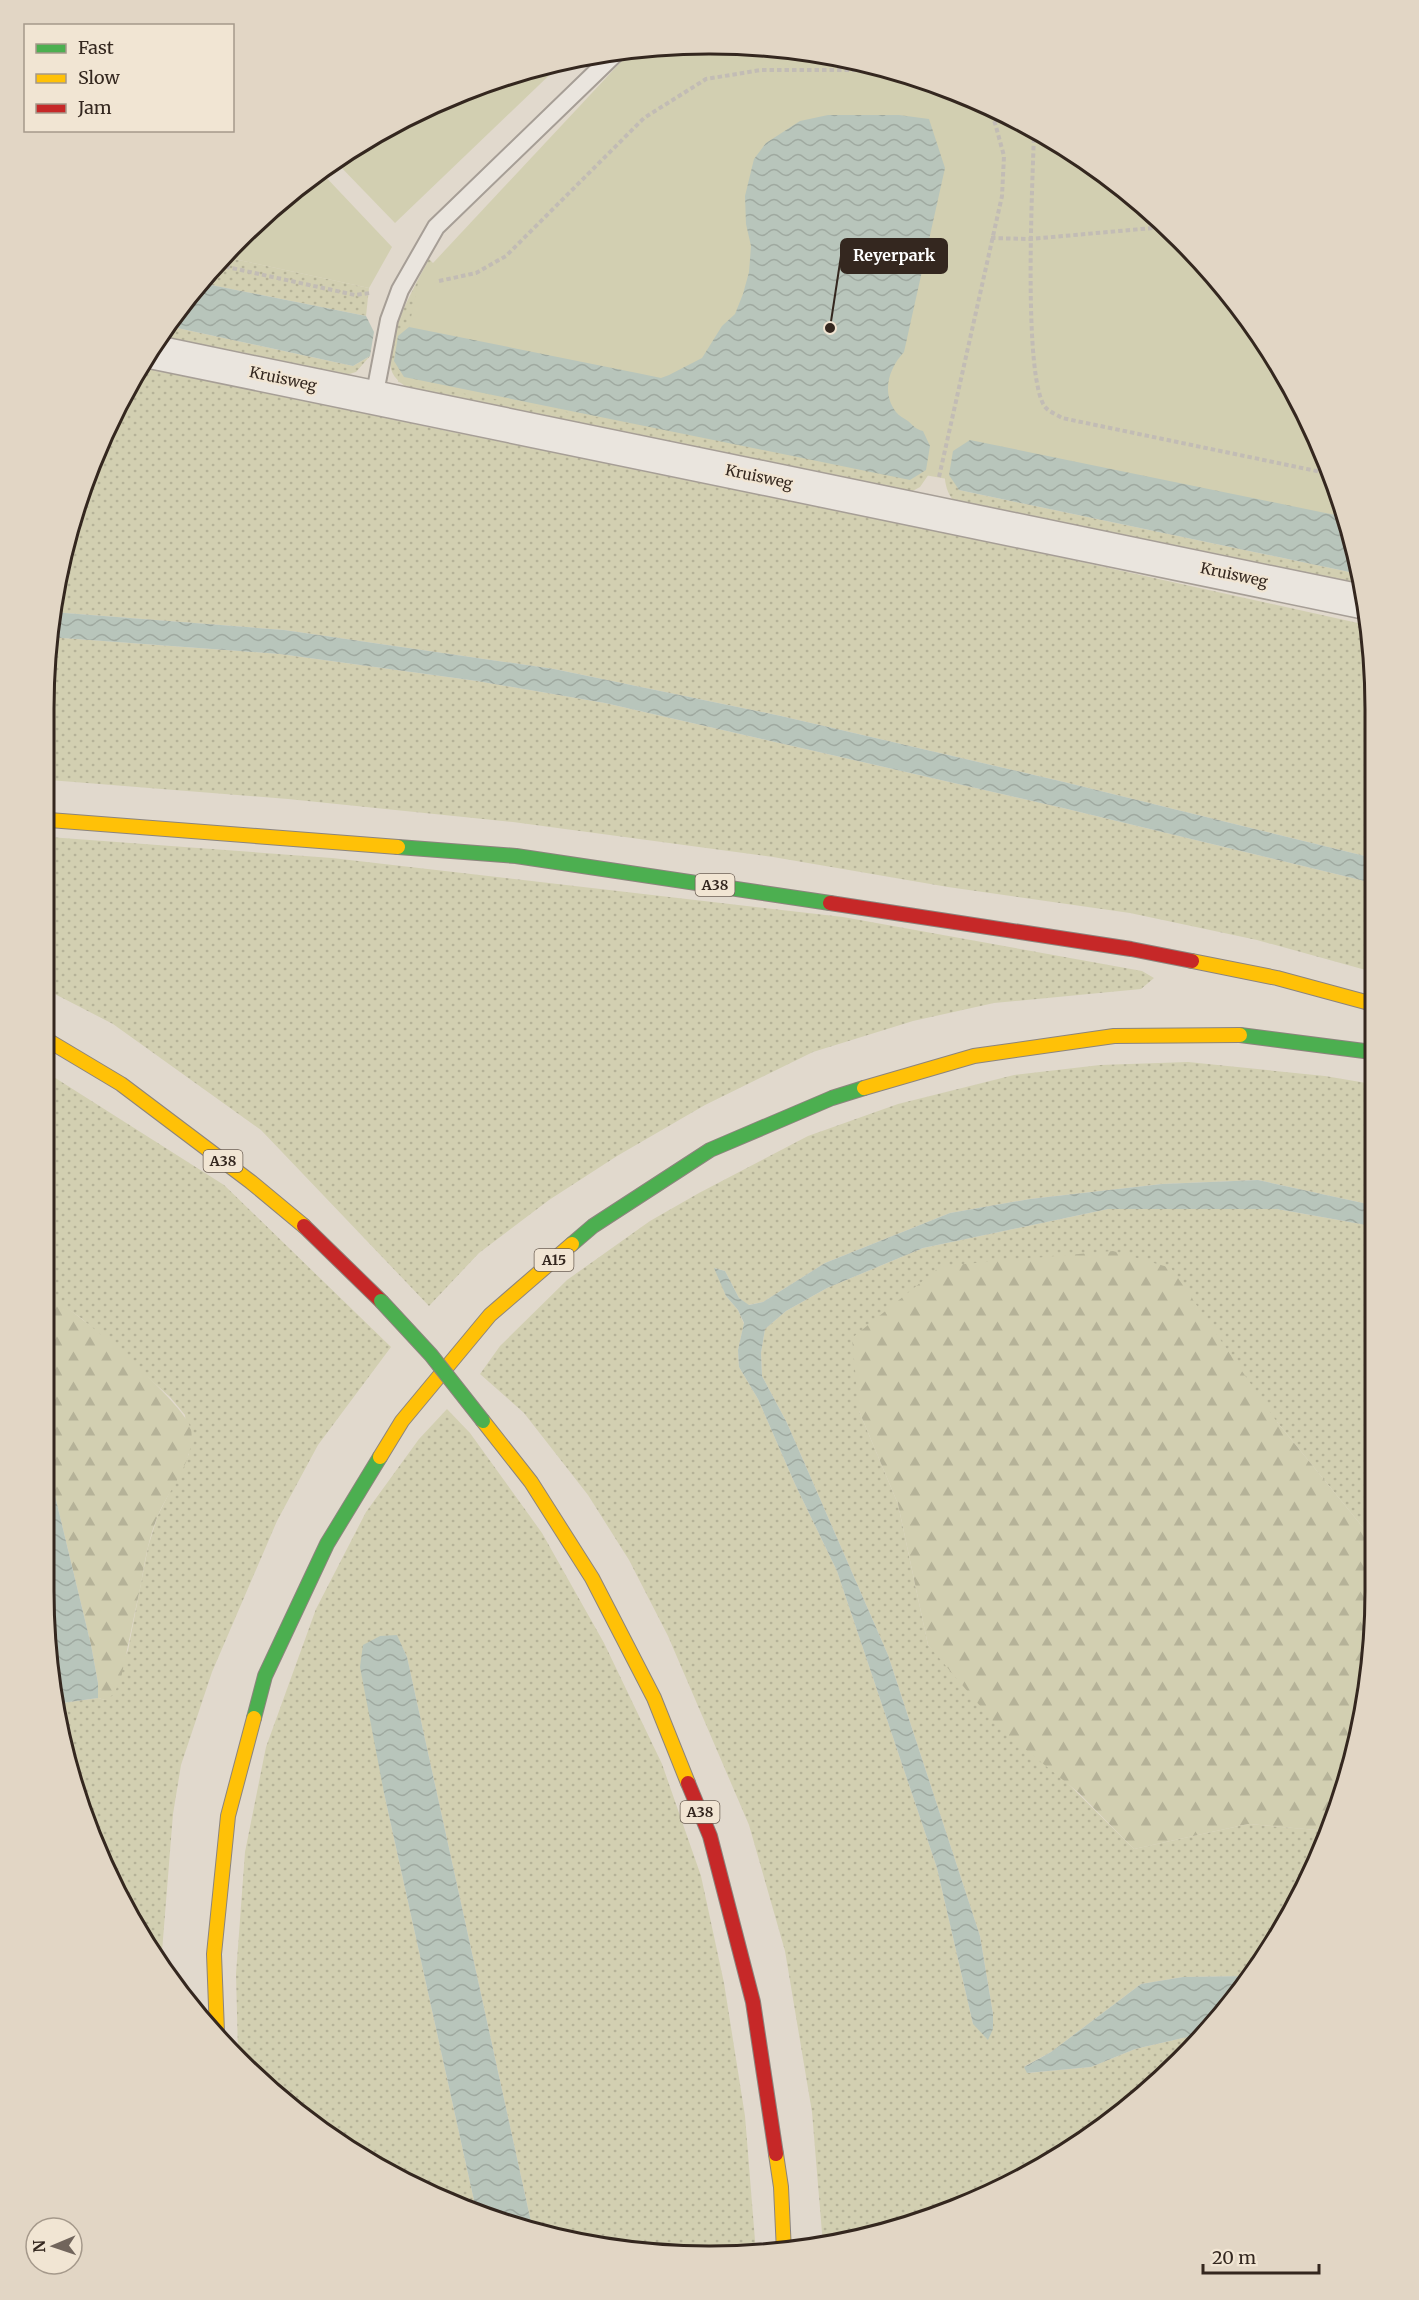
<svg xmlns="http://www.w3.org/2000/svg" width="1419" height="2300" viewBox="0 0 1419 2300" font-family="Merriweather,serif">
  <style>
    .grass { fill: url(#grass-dots) }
    .forest { fill: url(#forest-firs) }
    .park { fill: #d2cfb1 }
    .water { fill: url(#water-waves) }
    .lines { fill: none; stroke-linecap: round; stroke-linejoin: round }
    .lane-casing { stroke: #a69e96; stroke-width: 20 }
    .street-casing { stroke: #a69e96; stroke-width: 36 }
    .fast-casing { stroke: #8c847d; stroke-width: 16 }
    .slow-casing { stroke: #8c847d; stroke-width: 16 }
    .jam-casing { stroke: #8c847d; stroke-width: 16 }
    .path { stroke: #c2bcb5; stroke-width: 4; stroke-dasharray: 4.5 3; stroke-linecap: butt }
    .lane { stroke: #eae5de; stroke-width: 16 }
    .street { stroke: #eae5de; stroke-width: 33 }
    .fast { stroke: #4caf50; stroke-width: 14 }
    .slow { stroke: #ffc107; stroke-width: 14 }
    .jam { stroke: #c62828; stroke-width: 14 }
    .fast-bridge-casing { stroke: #8c847d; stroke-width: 16; stroke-linecap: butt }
    .fast-bridge { stroke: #4caf50; stroke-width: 14 }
    .labels { text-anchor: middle; stroke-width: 4.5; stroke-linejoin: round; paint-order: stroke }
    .shield { fill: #f1e5d3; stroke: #6d6055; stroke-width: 1.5 }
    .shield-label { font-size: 14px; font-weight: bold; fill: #34271f }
    .street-label { font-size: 15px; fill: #34271f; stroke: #f1e5d3 }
    .rim { fill: none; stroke: #34271f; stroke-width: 3 }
    .leader { fill: none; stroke: #34271f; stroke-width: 2 }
    .callout-dot { fill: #34271f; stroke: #f1e5d3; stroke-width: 2 }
    .callout { fill: #34271f; stroke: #34271f; stroke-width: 2 }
    .callout-label { font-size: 16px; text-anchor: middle; font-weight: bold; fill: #fff }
  </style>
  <defs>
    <pattern id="grass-dots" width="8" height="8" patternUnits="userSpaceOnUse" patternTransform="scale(1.5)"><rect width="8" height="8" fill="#d2cfb1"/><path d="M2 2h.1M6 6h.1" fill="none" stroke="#b5b298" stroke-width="1.8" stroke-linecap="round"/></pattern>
    <pattern id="forest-firs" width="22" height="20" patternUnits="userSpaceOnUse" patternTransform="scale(1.5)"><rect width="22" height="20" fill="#d2cfb1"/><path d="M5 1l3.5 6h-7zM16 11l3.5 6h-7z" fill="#b5b298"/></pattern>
    <pattern id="water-waves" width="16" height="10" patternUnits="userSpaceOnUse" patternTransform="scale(1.5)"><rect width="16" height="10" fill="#b8c5bb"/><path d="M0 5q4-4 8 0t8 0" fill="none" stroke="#9fa9a0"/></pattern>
  </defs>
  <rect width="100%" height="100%" fill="#e1d9cd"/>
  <g class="grass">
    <path d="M 225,257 L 369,288 L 366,316 L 201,283 Z"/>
    <path d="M 429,259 L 436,266 L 926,470 L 929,474 L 920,487 L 909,493 L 414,392 C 405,386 394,380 391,369 C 384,338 415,286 429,259 Z"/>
    <path d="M 168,326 L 353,366 L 370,356 L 356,372 L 342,376 L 161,339 Z"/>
    <path d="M 146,366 L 428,427 L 951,533 L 1367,625 L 1374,666 L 1373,858 L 1064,782 L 781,716 L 554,669 L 284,630 L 52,612 L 94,455 Z"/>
    <path d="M 954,427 L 959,490 L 1359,574 L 1361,588 L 954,501 C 936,480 949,451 954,427 Z"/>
    <path d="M 49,637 L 280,654 L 477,681 L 605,703 L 1063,808 L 1373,883 L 1373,972 L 1257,940 L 1130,913 L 948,887 L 773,857 L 513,822 L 288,799 L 49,780 Z"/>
    <path d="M 49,837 L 332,858 L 843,917 L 1142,971 L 1154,978 L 1141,989 L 994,1003 L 913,1021 L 813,1052 L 705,1105 L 617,1156 L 549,1200 L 479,1253 L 429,1306 L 261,1130 L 113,1024 L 49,991 Z"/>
    <path d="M 1188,1062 L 1325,1076 L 1372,1084 L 1372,1205 L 1258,1180 L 1162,1184 L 1030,1199 L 950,1213 L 825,1263 L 763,1302 L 748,1305 L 739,1298 L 725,1271 L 715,1268 L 726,1296 L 738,1310 L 744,1324 L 738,1350 L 739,1367 L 758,1399 L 795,1484 L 837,1571 L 937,1868 L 973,2024 L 993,2014 L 980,1936 L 888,1655 L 787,1423 L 762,1376 L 761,1353 L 765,1329 L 786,1311 L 827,1288 L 923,1248 L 1108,1209 L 1277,1209 L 1372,1226 L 1370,1536 L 1277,1422 L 859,1411 L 898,1504 L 928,1645 L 1134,1849 L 1248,1824 L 1329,1831 L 1325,1845 L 1250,1976 L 1183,1977 L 1141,1984 L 1051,2052 L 1025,2066 L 1028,2073 L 1091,2067 L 1135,2049 L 1200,2034 L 1115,2119 L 1004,2188 L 923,2221 L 823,2245 L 812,2112 L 785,1951 L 749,1825 L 668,1636 L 629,1560 L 588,1495 L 524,1413 L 480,1374 L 500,1346 L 567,1280 L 650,1221 L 699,1193 L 808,1136 L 898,1104 L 1014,1075 L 1100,1065 Z"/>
    <path d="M 49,1074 L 224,1185 L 391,1347 L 318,1445 L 277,1521 L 212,1672 L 181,1765 L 173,1814 L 161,1964 L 112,1885 L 79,1804 L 55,1704 L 98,1698 L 105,1700 L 128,1650 L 148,1547 L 158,1515 L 189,1454 L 185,1415 L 170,1397 L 81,1318 L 49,1296 Z"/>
    <path d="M 447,1409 L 470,1433 L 542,1533 L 604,1643 L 662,1764 L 701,1876 L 724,1983 L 745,2116 L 756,2253 L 709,2256 L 580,2244 L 533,2231 L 407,1657 L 397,1636 L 384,1793 L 477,2214 L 415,2188 L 304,2119 L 238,2053 L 236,1974 L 245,1852 L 266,1747 L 316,1609 L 366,1512 L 419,1439 Z"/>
  </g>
  <g class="forest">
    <path d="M 1113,1251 L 1171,1268 L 1277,1422 L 1370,1536 L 1370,1677 L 1329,1831 L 1248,1824 L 1134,1849 L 1079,1793 L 998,1727 L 928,1645 L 898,1504 L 859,1411 L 852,1338 L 941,1266 Z"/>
    <path d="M 49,1296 C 75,1309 186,1404 191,1429 C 196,1458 170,1489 159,1513 C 149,1536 145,1560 141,1584 C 134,1615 128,1647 121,1678 L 114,1694 L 105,1700 L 98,1698 L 98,1683 L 91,1645 L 49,1471 Z"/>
  </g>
  <g class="park">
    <path d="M 753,45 L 882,66 L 1004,112 L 1115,181 L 1210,271 L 1286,377 L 1353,537 L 1355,551 L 398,382 L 419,278 L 633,49 Z"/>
    <path d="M 562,63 L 395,223 L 336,162 L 376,133 L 495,79 Z"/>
    <path d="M 321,172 L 392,247 L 369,288 L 225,257 L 270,209 Z"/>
  </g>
  <g class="water">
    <path d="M 828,115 L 899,115 L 929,119 L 945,168 L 904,352 C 889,368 881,392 896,412 C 899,416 904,418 908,421 C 914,426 915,429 923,431 L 930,446 L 926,470 L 910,480 L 404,377 L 394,361 L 398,336 L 409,327 L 642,374 L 661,378 L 669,375 L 702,358 L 722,326 L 735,314 L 743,294 L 749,272 L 751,246 L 746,224 L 745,196 L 754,159 L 766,143 L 800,121 Z"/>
    <path d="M 201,283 L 366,316 L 374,332 L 370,356 L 353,366 L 168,326 L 181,304 Z"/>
    <path d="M 970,440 L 1345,517 L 1353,537 L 1359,574 L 959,490 L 949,475 L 953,451 Z"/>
    <path d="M 52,612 L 284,630 L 554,669 L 781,716 L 1064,782 L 1373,858 L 1373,883 L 1063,808 L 605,703 L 477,681 L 280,654 L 49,637 Z"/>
    <path d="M 1258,1180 L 1372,1205 L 1372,1226 L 1277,1209 L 1108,1209 L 923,1248 L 827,1288 L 786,1311 L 765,1329 L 761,1353 L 762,1376 L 787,1423 L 888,1655 L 980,1936 L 993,2014 L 993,2029 L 988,2040 L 973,2024 L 937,1868 L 837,1571 L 795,1484 L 758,1399 L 739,1367 L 738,1350 L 744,1323 L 738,1310 L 726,1296 L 714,1268 L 725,1271 L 739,1298 L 749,1305 L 763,1302 L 825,1263 L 950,1213 L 1030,1199 L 1162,1184 Z"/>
    <path d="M 49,1471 L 91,1645 L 98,1683 L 98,1698 L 55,1704 L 49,1678 Z"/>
    <path d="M 397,1635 L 407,1657 L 533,2231 L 496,2221 L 477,2214 L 384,1793 L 360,1667 L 363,1645 L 380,1636 Z"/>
    <path d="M 1250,1976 L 1238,1996 L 1200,2034 L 1135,2049 L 1091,2067 L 1027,2073 L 1024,2067 L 1051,2052 L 1141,1984 L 1183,1977 Z"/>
  </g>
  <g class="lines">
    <g class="lane-casing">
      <path id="lane" d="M 374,398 L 389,320 L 400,290 L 436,227 L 619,50"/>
    </g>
    <g class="street-casing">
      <path id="street" d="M 153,352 L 1364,602"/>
    </g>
    <g class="fast-casing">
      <g id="fast">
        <path d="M 398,847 L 516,856 L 830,903"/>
        <path d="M 1240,1035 L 1372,1052"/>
        <path d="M 572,1244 L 593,1226 L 710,1150 L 832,1098 L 864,1088"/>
        <path d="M 254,1718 L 265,1676 L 327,1544 L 380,1457"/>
      </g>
    </g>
    <g class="slow-casing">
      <g id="slow">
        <path d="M 49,820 L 398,847"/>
        <path d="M 1192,961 L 1277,978 L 1373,1004"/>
        <path d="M 49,1041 L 121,1084 L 251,1182 L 304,1226"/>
        <path d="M 864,1088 L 974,1056 L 1114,1036 L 1240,1035"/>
        <path d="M 483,1421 L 531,1482 L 592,1578 L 654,1698 L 688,1783"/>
        <path d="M 380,1457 L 402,1421 L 490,1315 L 572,1244"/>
        <path d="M 217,2032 L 214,1954 L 228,1816 L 254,1718"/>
        <path d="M 776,2154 L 781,2187 L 784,2252"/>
      </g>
    </g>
    <g class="jam-casing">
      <g id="jam">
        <path d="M 830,903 L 1131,949 L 1192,961"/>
        <path d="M 304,1226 L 381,1301"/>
        <path d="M 688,1783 L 710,1836 L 753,2002 L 776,2154"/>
      </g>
    </g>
    <g class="path">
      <path d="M 1034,131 C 1033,175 1022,382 1046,408 C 1050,412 1057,415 1062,418 L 1326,473"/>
      <path d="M 991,238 L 1030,239 L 1164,227"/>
      <path d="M 218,265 L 355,295 L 370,293"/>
      <path d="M 439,281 L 476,273 L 506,256 L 644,118 L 706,79 L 761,70 L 892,70"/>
      <path d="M 939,477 L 1002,196 L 1004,156 L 995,123 L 988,106"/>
    </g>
    <use href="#lane" class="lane"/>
    <use href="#street" class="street"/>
    <use href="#fast" class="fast"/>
    <use href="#slow" class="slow"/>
    <use href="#jam" class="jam"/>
    <g class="fast-bridge-casing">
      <path id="fast-bridge" d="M 381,1301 L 431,1355 L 483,1421"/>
    </g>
    <use href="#fast-bridge" class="fast-bridge"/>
  </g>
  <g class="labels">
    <g class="shield">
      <rect x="695.5" y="874" width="39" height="22" rx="4.5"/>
      <rect x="203.5" y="1150" width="39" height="22" rx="4.5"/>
      <rect x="534.5" y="1249" width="39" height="22" rx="4.5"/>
      <rect x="680.5" y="1801" width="39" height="22" rx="4.5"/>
    </g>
    <g class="shield-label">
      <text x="715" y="890">A38</text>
      <text x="223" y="1166">A38</text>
      <text x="554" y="1265">A15</text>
      <text x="700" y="1817">A38</text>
    </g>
    <g class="street-label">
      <text transform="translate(283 379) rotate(12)" y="5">Kruisweg</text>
      <text transform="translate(759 477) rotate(12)" y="5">Kruisweg</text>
      <text transform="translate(1234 575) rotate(12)" y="5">Kruisweg</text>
    </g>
  </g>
  <path d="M0 0H1419V2300H0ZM709 54H710A655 655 0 0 1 1365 709V1591A655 655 0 0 1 710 2246H709A655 655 0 0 1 54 1591V709A655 655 0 0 1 709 54Z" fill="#e2d6c5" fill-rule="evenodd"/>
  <path class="rim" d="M709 54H710A655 655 0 0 1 1365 709V1591A655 655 0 0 1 710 2246H709A655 655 0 0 1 54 1591V709A655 655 0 0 1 709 54Z"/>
  <path class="leader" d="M830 328L841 256"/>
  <circle class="callout-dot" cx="830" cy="328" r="6"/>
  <rect class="callout" x="841" y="239" width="106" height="34" rx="6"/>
  <g class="callout-label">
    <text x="894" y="261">Reyerpark</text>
  </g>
  <rect x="24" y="24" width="210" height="108" fill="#f1e5d3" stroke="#a5998b" stroke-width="1.5"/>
  <rect x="36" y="44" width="30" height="9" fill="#4caf50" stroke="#a5998b" stroke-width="1.5"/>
  <text x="78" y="54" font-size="18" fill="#34271f">Fast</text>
  <rect x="36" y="74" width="30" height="9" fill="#ffc107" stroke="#a5998b" stroke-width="1.5"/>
  <text x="78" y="84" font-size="18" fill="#34271f">Slow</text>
  <rect x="36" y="104" width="30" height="9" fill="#c62828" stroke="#a5998b" stroke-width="1.5"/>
  <text x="78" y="114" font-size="18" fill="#34271f">Jam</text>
  <g transform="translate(54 2246) rotate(268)"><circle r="28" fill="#f1e5d3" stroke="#a5998b" stroke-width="1.5"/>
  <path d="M0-4.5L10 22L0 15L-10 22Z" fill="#71655c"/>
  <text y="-9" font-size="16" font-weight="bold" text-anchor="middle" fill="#34271f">N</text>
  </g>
  <path d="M1203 2264v9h116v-9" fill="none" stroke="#34271f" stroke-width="3"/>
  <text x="1212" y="2264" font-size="18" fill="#34271f" stroke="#f1e5d3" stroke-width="4.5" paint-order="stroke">20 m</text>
</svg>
